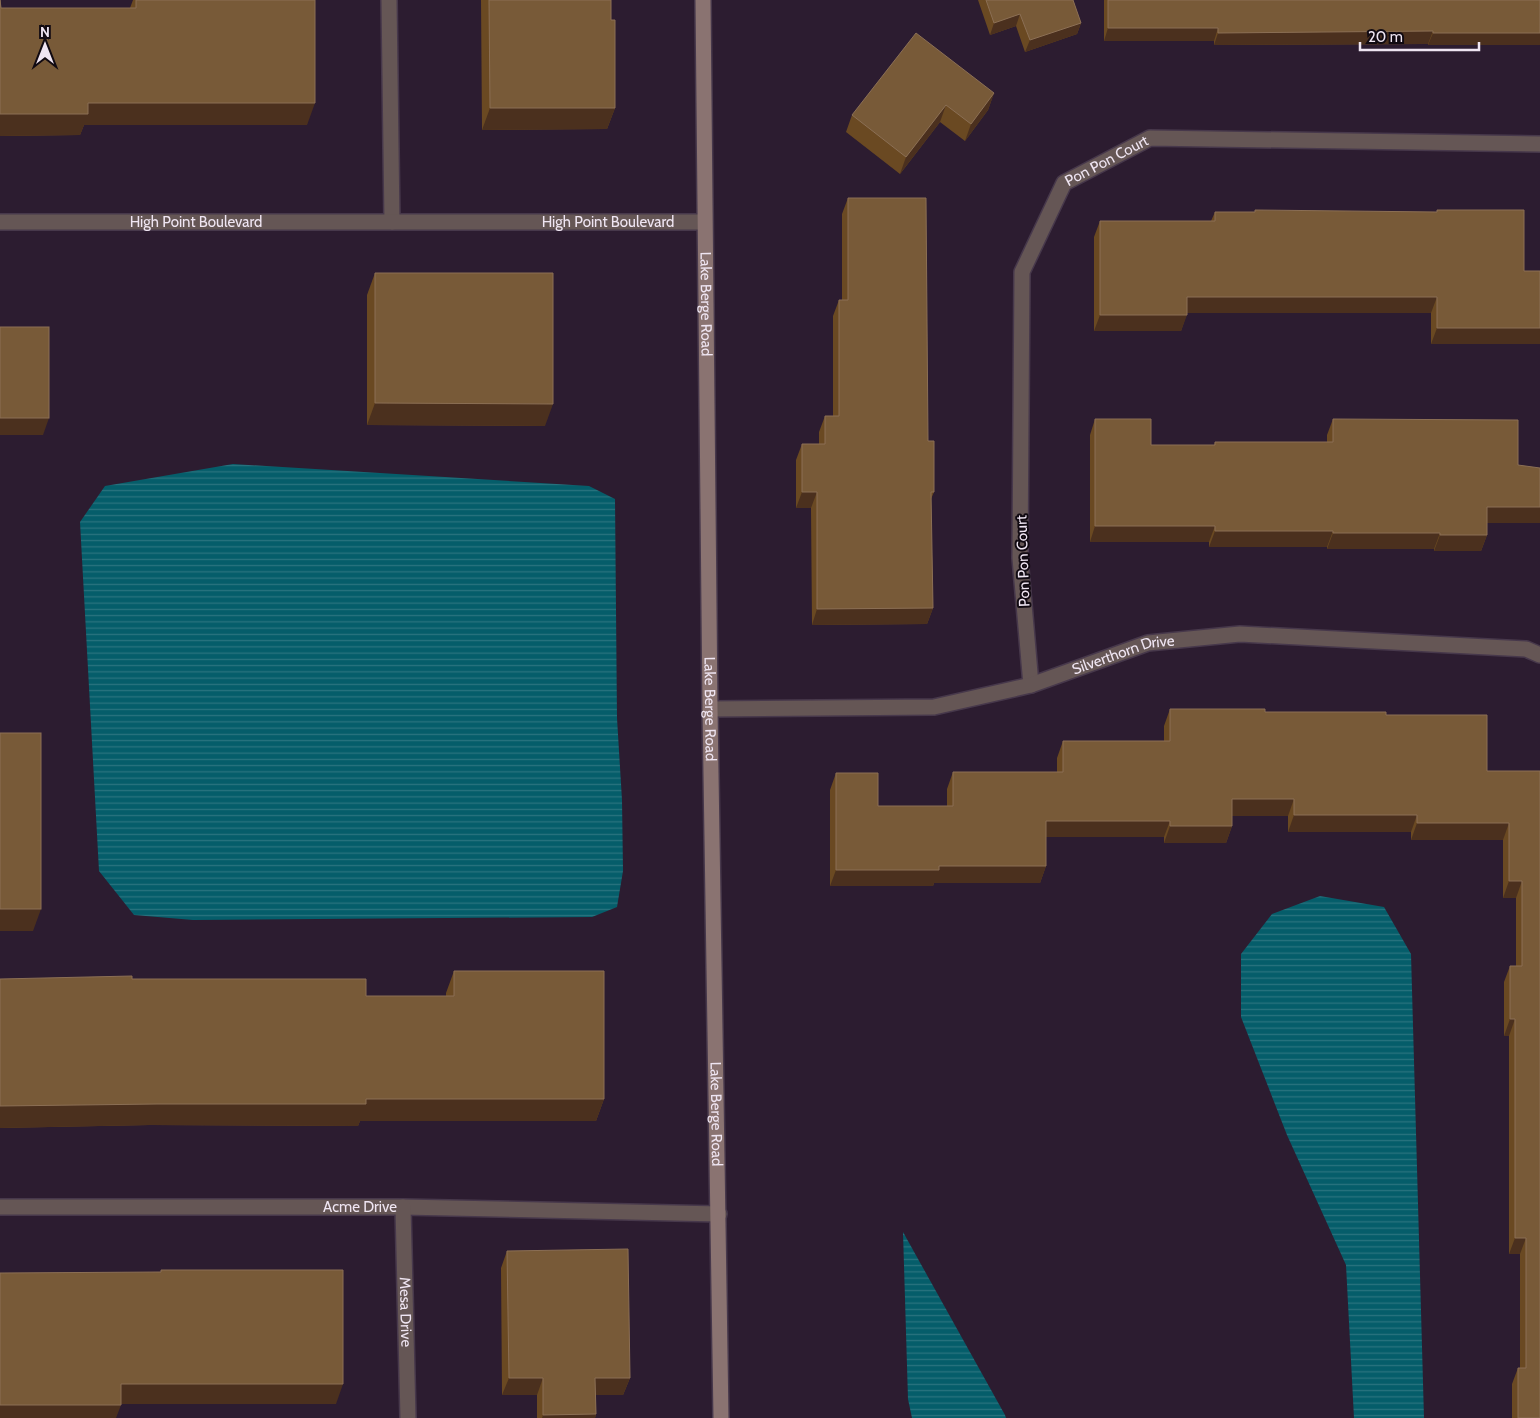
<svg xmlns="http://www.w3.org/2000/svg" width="1540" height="1418" viewBox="0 0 1540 1418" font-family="Cabin,sans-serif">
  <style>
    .water { fill: url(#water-rules) }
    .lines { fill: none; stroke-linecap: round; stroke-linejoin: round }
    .lane-casing { stroke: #47384b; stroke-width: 18 }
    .street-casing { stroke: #47384b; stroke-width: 18 }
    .secondary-casing { stroke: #47384b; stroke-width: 18 }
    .lane { stroke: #655655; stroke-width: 15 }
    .street { stroke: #655655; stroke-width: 15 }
    .secondary { stroke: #8a7371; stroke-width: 15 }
    .wall { fill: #6a4922 }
    .shaded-wall { fill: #4b301e }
    .building { fill: #785a38; stroke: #8b6f55 }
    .labels { text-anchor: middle; stroke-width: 4; stroke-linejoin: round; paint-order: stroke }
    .street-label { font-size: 15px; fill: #efe5f2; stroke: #110a12 }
  </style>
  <defs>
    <pattern id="water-rules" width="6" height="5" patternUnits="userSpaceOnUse" patternTransform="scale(1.25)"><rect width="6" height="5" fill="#055d6a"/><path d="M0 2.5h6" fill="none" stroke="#2a7480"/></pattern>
  </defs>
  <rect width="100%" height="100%" fill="#2c1c30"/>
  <g class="water">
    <path d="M 233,464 L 589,486 L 615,499 L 617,718 L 622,800 L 623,871 L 617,907 L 592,917 L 193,920 L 134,915 L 99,871 L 80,522 L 105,486 Z"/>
    <path d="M 1320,896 L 1384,907 L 1411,954 L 1424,1418 L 1354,1418 L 1346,1265 L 1287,1135 L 1241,1017 L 1241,954 L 1272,914 Z"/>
    <path d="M 903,1232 L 1005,1415 L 1006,1418 L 912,1418 L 908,1399 Z"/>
  </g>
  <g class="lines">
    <g class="lane-casing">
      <g id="lane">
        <path d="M 389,0 L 392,222"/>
        <path id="s1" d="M 0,222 L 704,222"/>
        <path id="s2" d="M 0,1207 L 403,1207 L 719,1214"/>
        <path id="s3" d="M 403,1207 L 408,1418"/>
      </g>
    </g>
    <g class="street-casing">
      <g id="street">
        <path id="s4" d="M 1031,685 L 1020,558 L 1022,272 L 1064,183 L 1150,138 L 1540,144"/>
        <path id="s5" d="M 710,709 L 934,707 L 1031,685 L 1148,643 L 1240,634 L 1526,649 L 1540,655"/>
      </g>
    </g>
    <g class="secondary-casing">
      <g id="secondary">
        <path id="s6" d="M 703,0 L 710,709 L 721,1418"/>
      </g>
    </g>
    <use href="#lane" class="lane"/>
    <use href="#street" class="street"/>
    <use href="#secondary" class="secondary"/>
  </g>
  <g class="wall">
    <path d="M 0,0 L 1,8 L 130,8 L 133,0 L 315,0 L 307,125 L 84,125 L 80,135 L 0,136 Z"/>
    <path d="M 481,0 L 611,0 L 611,20 L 615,108 L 607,129 L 482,130 Z"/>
    <path d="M 978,0 L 1073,0 L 1081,23 L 1077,34 L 1025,52 L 1016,26 L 990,35 Z"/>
    <path d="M 1104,0 L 1540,0 L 1540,45 L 1428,45 L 1428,44 L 1214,45 L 1214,41 L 1104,41 Z"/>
    <path d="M 994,93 L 988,110 L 965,141 L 940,122 L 900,174 L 846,132 L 852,115 Z"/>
    <path d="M 848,198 L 928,441 L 934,492 L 931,499 L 933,608 L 927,624 L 812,625 L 811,508 L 796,508 L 796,460 L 802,444 L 819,444 L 819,432 L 825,416 L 833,416 L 833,316 L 839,300 L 842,300 L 842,214 Z"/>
    <path d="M 1215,212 L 1524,271 L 1540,344 L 1431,344 L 1431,313 L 1187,313 L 1181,331 L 1094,331 L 1094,237 L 1100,221 L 1211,221 Z"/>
    <path d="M 375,273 L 545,426 L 367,425 L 367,295 Z"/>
    <path d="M 1095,419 L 1151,445 L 1214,445 L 1215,442 L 1327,442 L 1327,435 L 1333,419 L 1518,465 L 1540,523 L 1487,523 L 1487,535 L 1481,551 L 1434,551 L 1434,549 L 1327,549 L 1327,547 L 1209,547 L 1209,542 L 1090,542 L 1090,435 Z"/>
    <path d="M 1170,709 L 1265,712 L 1386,715 L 1487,771 L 1540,771 L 1540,1418 L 1512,1418 L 1512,1384 L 1518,1368 L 1520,1368 L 1520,1254 L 1509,1254 L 1509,1036 L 1504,1036 L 1504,982 L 1510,966 L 1516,966 L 1516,898 L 1503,898 L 1503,840 L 1411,840 L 1411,832 L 1288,832 L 1288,816 L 1232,816 L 1232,826 L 1226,843 L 1164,843 L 1164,837 L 1046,837 L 1046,866 L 1040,883 L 934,883 L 933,886 L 830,886 L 830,790 L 836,773 L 878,806 L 947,806 L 947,789 L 953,772 L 1057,772 L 1057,758 L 1063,741 L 1164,741 L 1164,726 Z"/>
    <path d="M 454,971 L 604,1099 L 596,1121 L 360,1121 L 358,1126 L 150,1125 L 0,1128 L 0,979 L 132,979 L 366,996 L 446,996 L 446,993 Z"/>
    <path d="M 507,1251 L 630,1378 L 623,1395 L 596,1395 L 596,1414 L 595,1418 L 537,1418 L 537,1395 L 502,1395 L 501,1268 Z"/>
  </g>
  <g class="shaded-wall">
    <path d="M 1020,14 L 1016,26 L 990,35 L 994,23 Z"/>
    <path d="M 1081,23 L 1077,34 L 1025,52 L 1030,40 Z"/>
    <path d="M 1108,28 L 1218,28 L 1214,41 L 1104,41 Z"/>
    <path d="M 1433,31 L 1428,44 L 1214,45 L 1218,33 Z"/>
    <path d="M 1433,33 L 1540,33 L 1540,45 L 1428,45 Z"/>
    <path d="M 994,93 L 988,110 L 965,141 L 971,124 Z"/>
    <path d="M 88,103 L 315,103 L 307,125 L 84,125 L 80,135 L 0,136 L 0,114 Z"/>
    <path d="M 946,105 L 940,122 L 900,174 L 906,157 Z"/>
    <path d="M 490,108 L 615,108 L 607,129 L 482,130 Z"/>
    <path d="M 1187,297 L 1437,297 L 1431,313 L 1181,313 Z"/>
    <path d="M 1100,315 L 1187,315 L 1181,331 L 1094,331 Z"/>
    <path d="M 1437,328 L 1540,328 L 1540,344 L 1431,344 Z"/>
    <path d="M 375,403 L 553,404 L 545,426 L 367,425 Z"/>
    <path d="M 0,418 L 49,418 L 43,435 L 0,435 Z"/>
    <path d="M 802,492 L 817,492 L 811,508 L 796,508 Z"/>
    <path d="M 1487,507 L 1540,507 L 1540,523 L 1481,523 Z"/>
    <path d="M 1095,526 L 1215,526 L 1209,542 L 1090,542 Z"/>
    <path d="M 1215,531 L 1333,531 L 1327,547 L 1209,547 Z"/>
    <path d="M 1333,533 L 1440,533 L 1434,549 L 1327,549 Z"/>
    <path d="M 1440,535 L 1487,535 L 1481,551 L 1434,551 Z"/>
    <path d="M 933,608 L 927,624 L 812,625 L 817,609 Z"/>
    <path d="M 1232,799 L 1294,799 L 1288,816 L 1226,816 Z"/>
    <path d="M 1294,815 L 1417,815 L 1411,832 L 1288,832 Z"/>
    <path d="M 1046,821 L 1170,821 L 1164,837 L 1040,837 Z"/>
    <path d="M 1417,823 L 1509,823 L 1503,840 L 1411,840 Z"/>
    <path d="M 1170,826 L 1232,826 L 1226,843 L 1164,843 Z"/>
    <path d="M 939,866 L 1046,866 L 1040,883 L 934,883 L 933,886 L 830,886 L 836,870 Z"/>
    <path d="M 1509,881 L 1522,881 L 1516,898 L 1503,898 Z"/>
    <path d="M 0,909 L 41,909 L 33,931 L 0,931 Z"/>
    <path d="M 1510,1019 L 1515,1019 L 1509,1036 L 1504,1036 Z"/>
    <path d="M 366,1099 L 604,1099 L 596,1121 L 360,1121 L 358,1126 L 150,1125 L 0,1128 L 0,1106 Z"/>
    <path d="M 1515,1238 L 1526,1238 L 1520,1254 L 1509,1254 Z"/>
    <path d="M 509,1378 L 543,1378 L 537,1395 L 502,1395 Z"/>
    <path d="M 595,1378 L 630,1378 L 623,1395 L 589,1395 Z"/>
    <path d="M 121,1384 L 343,1384 L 336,1404 L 114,1404 Z"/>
    <path d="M 0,1405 L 121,1405 L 116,1418 L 0,1418 Z"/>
    <path d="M 596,1414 L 595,1418 L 542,1418 L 543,1415 Z"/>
  </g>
  <g class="building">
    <path d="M 0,0 L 1,8 L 136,8 L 136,0 L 315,0 L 315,103 L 88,103 L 88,114 L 0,114 Z"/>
    <path d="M 489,0 L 611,0 L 611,20 L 615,20 L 615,108 L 490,108 Z"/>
    <path d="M 986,0 L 1073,0 L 1081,23 L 1030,40 L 1020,14 L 994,23 Z"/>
    <path d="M 1108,0 L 1540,0 L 1540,33 L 1433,33 L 1433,31 L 1218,33 L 1218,28 L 1108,28 Z"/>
    <path d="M 916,33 L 994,93 L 971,124 L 946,105 L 906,157 L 852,115 Z"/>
    <path d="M 848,198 L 926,198 L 928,441 L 934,441 L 934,492 L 931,492 L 933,608 L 817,609 L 817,492 L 802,492 L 802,444 L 825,444 L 825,416 L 839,416 L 839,300 L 848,300 Z"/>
    <path d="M 1255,210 L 1437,212 L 1437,210 L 1524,210 L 1524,271 L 1540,271 L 1540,328 L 1437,328 L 1437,297 L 1187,297 L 1187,315 L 1100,315 L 1100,221 L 1215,221 L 1215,212 L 1255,212 Z"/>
    <path d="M 375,273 L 553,273 L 553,404 L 375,403 Z"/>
    <rect x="0" y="327" width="49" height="91"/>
    <path d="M 1095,419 L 1151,419 L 1151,445 L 1215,445 L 1215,442 L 1333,442 L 1333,419 L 1518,420 L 1518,465 L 1540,468 L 1540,507 L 1487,507 L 1487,535 L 1440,535 L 1440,533 L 1333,533 L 1333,531 L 1215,531 L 1215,526 L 1095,526 Z"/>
    <path d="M 1170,709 L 1265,709 L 1265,712 L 1386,712 L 1386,715 L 1487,715 L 1487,771 L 1540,771 L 1540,1418 L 1518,1418 L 1518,1368 L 1526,1368 L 1526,1238 L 1515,1238 L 1515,1019 L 1510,1019 L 1510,966 L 1522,966 L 1522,881 L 1509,881 L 1509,823 L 1417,823 L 1417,815 L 1294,815 L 1294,799 L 1232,799 L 1232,826 L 1170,826 L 1170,821 L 1046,821 L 1046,866 L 939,866 L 939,870 L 836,870 L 836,773 L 878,773 L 878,806 L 953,806 L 953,772 L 1063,772 L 1063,741 L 1170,741 Z"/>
    <rect x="0" y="733" width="41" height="176"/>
    <path d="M 454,971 L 604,971 L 604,1099 L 366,1099 L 366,1104 L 157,1104 L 0,1106 L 0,979 L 132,976 L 132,979 L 366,979 L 366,996 L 454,996 Z"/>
    <path d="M 628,1249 L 630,1378 L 595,1378 L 596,1414 L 543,1415 L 543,1378 L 509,1378 L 507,1251 Z"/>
    <path d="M 161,1270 L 343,1270 L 343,1384 L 121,1384 L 121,1405 L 0,1405 L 0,1273 L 161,1272 Z"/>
  </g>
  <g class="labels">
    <g class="street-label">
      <text dy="5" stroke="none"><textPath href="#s4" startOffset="560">Pon Pon Court</textPath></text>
      <text dy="5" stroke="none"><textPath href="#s1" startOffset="196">High Point Boulevard</textPath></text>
      <text dy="5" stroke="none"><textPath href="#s1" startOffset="608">High Point Boulevard</textPath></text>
      <text dy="5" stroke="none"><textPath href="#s6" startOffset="304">Lake Berge Road</textPath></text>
      <text transform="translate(1023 561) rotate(-92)" y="5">Pon Pon Court</text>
      <text dy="5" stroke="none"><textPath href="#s5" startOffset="421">Silverthorn Drive</textPath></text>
      <text dy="5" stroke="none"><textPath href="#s6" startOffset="709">Lake Berge Road</textPath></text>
      <text dy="5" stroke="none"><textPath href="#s6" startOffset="1114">Lake Berge Road</textPath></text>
      <text dy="5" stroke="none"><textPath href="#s2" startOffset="360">Acme Drive</textPath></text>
      <text dy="5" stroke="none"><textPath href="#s3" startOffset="105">Mesa Drive</textPath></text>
    </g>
  </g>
  <g transform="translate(45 45)" stroke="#110a12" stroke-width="4" paint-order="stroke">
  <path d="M0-4L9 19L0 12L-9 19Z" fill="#efe5f2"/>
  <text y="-8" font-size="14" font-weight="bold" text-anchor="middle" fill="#efe5f2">N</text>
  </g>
  <path d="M1360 42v8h119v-8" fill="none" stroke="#efe5f2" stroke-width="2.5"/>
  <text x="1368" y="42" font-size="15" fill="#efe5f2" stroke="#110a12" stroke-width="4" paint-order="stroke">20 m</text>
</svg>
